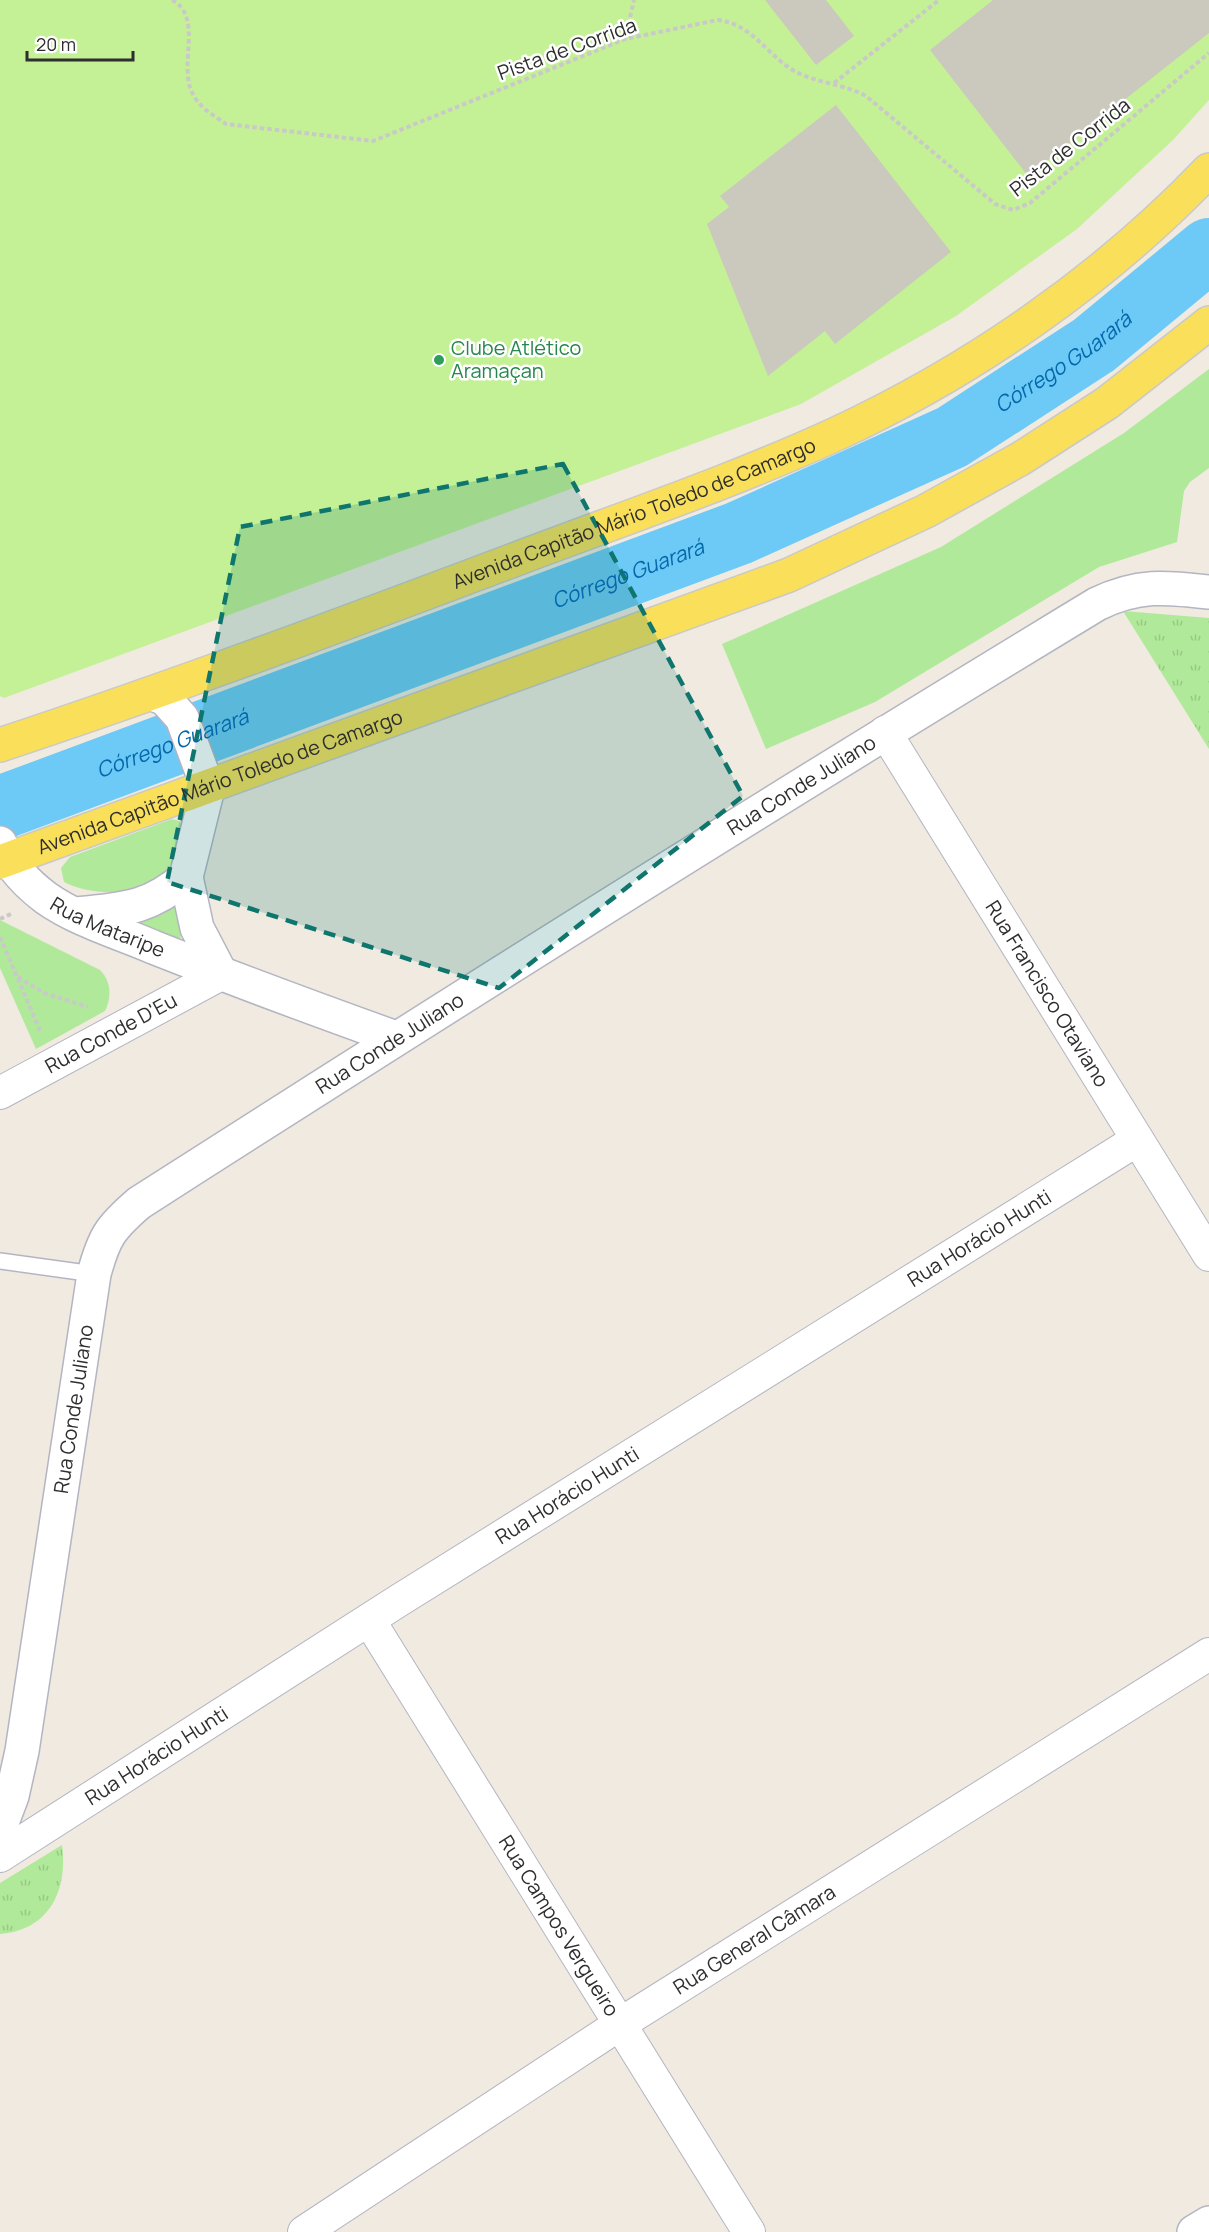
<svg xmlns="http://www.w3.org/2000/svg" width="1209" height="2232" viewBox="0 0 1209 2232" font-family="Manrope,sans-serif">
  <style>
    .grass { fill: #b0e999 }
    .park { fill: url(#park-tufts) }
    .pitch { fill: #c4f195 }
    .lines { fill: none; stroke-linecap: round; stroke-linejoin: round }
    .river { stroke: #6dcaf7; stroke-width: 64 }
    .building { fill: #cbc8be }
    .service-casing { stroke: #b4b5c2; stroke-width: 18 }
    .minor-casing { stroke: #b4b5c2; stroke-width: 34 }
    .tertiary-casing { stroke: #b4b5c2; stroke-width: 36 }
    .secondary-casing { stroke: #b4b5c2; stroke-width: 36 }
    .primary-casing { stroke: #c9c9c9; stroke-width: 36 }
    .path { stroke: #c9c9c9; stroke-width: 4; stroke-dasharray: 4.5 3; stroke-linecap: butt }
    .service { stroke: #fff; stroke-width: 15 }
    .minor { stroke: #fff; stroke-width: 32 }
    .tertiary { stroke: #fff; stroke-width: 33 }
    .secondary { stroke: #fff; stroke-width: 33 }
    .primary { stroke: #fadf5a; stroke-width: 33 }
    .marked { fill: #0f766e; fill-opacity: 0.2; stroke: #0f766e; stroke-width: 4.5; stroke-dasharray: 12 8; stroke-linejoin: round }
    .leisure-dot { fill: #2e9e5b; stroke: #fff; stroke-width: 2 }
    .labels { text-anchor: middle; stroke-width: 5; stroke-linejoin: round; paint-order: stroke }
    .street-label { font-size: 20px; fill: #2e2e2e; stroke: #fff }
    .leisure-label { font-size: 20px; fill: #27864d; stroke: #fff; text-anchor: start }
    .water-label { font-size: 21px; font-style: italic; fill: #0468ab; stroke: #fff }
  </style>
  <defs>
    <pattern id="park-tufts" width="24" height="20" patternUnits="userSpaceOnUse" patternTransform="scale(1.5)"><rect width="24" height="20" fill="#b0e999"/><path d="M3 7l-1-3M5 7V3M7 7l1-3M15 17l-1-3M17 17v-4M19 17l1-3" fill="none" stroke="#98c884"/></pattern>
  </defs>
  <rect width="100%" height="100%" fill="#f0eae0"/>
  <g class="grass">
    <path d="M 1209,369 L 1209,468 L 1190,482 L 1184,491 L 1177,542 L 1099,567 L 875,702 L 766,749 L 722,644 L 941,547 L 1124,433 Z"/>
    <path d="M 172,819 L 179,821 L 185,829 C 179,844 175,864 163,875 C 140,897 90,896 64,882 L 61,868 L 70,857 Z"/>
    <path d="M 175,907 L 179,910 L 185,929 L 179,940 L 142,929 L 140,924 L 143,919 Z"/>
    <path d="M 0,920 L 100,970 C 111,981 112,997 105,1011 L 36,1049 L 0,968 Z"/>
  </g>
  <g class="park">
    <path d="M 1123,611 L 1209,618 L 1209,749 Z"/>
    <path d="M 62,1845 C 68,1889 50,1930 0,1934 L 0,1883 Z"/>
  </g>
  <path class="pitch" d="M 0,0 L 1209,0 L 1209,100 L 1173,140 L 1077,229 L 956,316 L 801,404 L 4,698 L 0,696 Z"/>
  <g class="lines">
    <path class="river" id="s1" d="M 0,808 L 739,533 L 952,437 L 1094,345 L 1209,250"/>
  </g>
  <g class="building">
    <path d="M 765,0 L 826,0 L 854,36 L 816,65 Z"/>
    <path d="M 993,0 L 1209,0 L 1209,33 L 1028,176 L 930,50 Z"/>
    <path d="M 836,105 L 951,252 L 835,344 L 825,331 L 768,376 L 707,224 L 729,207 L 720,196 Z"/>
  </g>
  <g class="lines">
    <g class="service-casing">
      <path id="service" d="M 0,1261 L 94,1274"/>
    </g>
    <g class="minor-casing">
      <g id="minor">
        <path id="s2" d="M 885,732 L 1209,1255"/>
        <path id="s3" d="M 0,1093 L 221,974"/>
        <path id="s4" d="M 369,1620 L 749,2232"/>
        <path id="s5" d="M 0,1856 L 398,1601 L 1137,1140"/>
        <path id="s6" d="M 304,2232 L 620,2024 L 1209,1654"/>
      </g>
    </g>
    <g class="tertiary-casing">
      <g id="tertiary">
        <path d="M 153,694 L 165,699 L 182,718 L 208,788 L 186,877 L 197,928 L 221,974"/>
        <path id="s7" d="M 0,843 C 10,866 26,883 46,898 C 77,920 118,932 153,947 C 234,979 315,1009 396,1038"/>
        <path d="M 77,914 C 125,909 148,909 186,877"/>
        <path id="s8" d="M 0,1828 L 12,1796 L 22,1751 L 94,1274 C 104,1237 110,1228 139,1203 C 456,1000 775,799 1097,604 C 1138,584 1165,587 1209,592"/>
      </g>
    </g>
    <g class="secondary-casing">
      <path id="secondary" d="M 1194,2232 L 1209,2223"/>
    </g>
    <g class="primary-casing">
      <g id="primary">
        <path id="s9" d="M 0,745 C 172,688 341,625 511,561 C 619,520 729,483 834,435 C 972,371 1104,280 1209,170"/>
        <path id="s10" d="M 0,862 L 789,575 L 926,511 L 1020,459 L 1107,403 L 1209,323"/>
      </g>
    </g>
    <g class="path">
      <path d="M 172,0 C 205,18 176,68 194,96 C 201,109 215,116 226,124 L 373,141 L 625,39 L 718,20 C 751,24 765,52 791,69 C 813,83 842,83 866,96 L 995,204 L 1013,210 L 1030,203 L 1209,53"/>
      <path d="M 625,39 L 634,0"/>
      <path d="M 834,83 L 939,0"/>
      <path d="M 0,919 L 11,914"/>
      <path d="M 0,937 L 41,1033"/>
      <path d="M 18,977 L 44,993 L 88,1007"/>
    </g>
    <use href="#service" class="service"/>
    <use href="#minor" class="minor"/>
    <use href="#tertiary" class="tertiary"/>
    <use href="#secondary" class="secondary"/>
    <use href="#primary" class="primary"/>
  </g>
  <path class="marked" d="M 563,464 L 743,796 L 499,988 L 167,882 L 240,527 Z"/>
  <circle class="leisure-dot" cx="439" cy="360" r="6"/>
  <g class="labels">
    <g class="street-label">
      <text transform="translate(567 49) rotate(-20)" y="7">Pista de Corrida</text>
      <text transform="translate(1070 147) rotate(-38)" y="7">Pista de Corrida</text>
      <text dy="7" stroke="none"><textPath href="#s9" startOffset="675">Avenida Capitão Mário Toledo de Camargo</textPath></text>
      <text dy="7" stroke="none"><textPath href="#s10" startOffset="234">Avenida Capitão Mário Toledo de Camargo</textPath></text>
      <text dy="7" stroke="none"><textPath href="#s8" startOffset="1432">Rua Conde Juliano</textPath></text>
      <text dy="7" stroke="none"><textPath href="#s7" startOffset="141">Rua Mataripe</textPath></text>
      <text dy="7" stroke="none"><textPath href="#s2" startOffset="308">Rua Francisco Otaviano</textPath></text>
      <text dy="7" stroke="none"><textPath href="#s3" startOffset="126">Rua Conde D'Eu</textPath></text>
      <text dy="7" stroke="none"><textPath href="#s8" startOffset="946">Rua Conde Juliano</textPath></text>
      <text dy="7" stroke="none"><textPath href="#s5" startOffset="1158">Rua Horácio Hunti</textPath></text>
      <text dy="7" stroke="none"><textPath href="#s8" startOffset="426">Rua Conde Juliano</textPath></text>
      <text dy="7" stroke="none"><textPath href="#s5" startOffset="672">Rua Horácio Hunti</textPath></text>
      <text dy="7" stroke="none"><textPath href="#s5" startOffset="186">Rua Horácio Hunti</textPath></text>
      <text dy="7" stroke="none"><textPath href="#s4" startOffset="360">Rua Campos Vergueiro</textPath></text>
      <text dy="7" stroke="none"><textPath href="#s6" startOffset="537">Rua General Câmara</textPath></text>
    </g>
    <g class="leisure-label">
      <text x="451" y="355">Clube Atlético<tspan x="451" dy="23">Aramaçan</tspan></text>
    </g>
    <g class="water-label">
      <text dy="7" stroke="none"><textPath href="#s1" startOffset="1156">Córrego Guarará</textPath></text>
      <text dy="7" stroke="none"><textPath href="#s1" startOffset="670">Córrego Guarará</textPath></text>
      <text dy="7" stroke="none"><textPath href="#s1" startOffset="184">Córrego Guarará</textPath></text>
    </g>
  </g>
  <path d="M27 51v9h106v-9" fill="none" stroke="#2e2e2e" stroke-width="3"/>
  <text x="36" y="51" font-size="18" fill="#2e2e2e" stroke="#ffffff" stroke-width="4.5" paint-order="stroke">20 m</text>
</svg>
